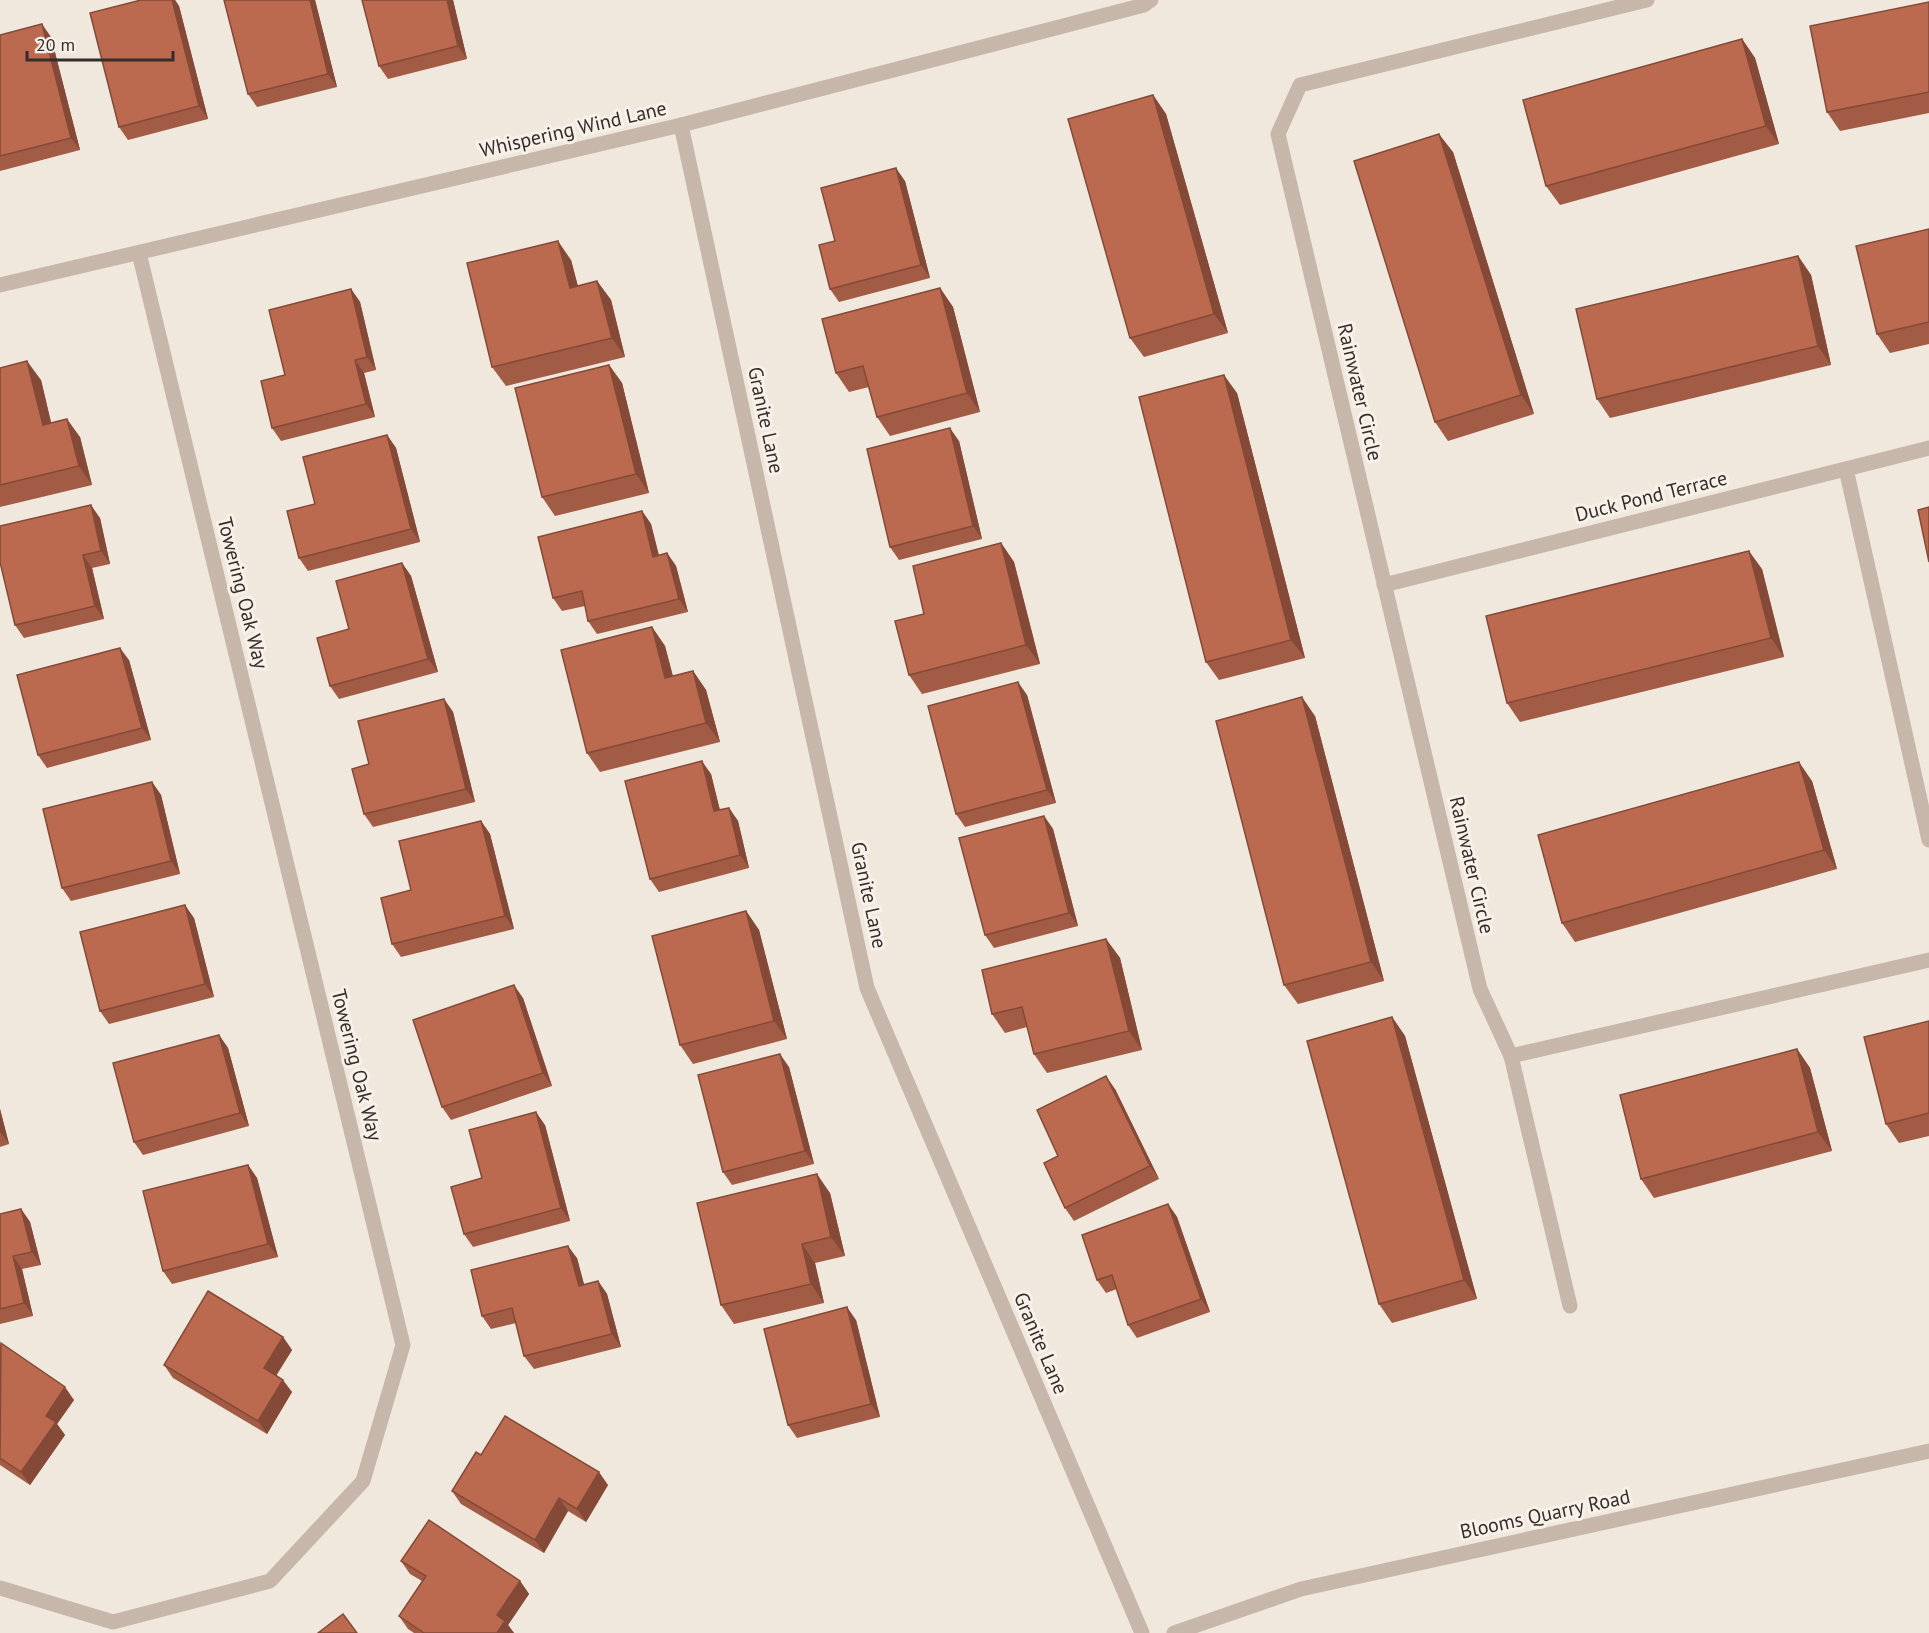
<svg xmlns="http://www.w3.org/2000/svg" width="1929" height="1633" viewBox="0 0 1929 1633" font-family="'PT Sans',sans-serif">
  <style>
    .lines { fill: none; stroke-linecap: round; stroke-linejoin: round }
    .service { stroke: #c7b7aa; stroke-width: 15 }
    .minor { stroke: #c7b7aa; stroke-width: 15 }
    .tertiary { stroke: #c7b7aa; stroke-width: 15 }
    .wall { fill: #a25b44 }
    .shaded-wall { fill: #844a37 }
    .building { fill: #bc6a4f; stroke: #844a37; stroke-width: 1.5 }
    .labels { text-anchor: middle; stroke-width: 6; stroke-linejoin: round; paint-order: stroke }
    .street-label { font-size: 20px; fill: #352d29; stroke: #f8f1e9 }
  </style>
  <rect width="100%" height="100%" fill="#f0e7dd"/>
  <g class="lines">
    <path class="service" d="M 1846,469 L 1929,840"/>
    <g class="minor">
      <path d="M 681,125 L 867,988 L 1142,1633"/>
      <path d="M 0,285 L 681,125 L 1144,5 L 1151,0"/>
      <path d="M 1384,585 L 1929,448"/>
      <path d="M 1511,1056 L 1929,960"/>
      <path d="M 1570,1306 L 1511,1056 L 1480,989 L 1278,134 L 1300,85 L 1647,0"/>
      <path d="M 0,1588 L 113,1622 L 270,1581 L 363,1481 L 403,1345 L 139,253"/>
    </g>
    <path class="tertiary" d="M 1174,1633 L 1301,1589 L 1929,1451"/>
  </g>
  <g class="wall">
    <path d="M 141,0 L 175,0 L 179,6 L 208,119 L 128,140 L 119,127 Z"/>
    <path d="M 224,0 L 315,0 L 337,87 L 257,107 L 248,94 Z"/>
    <path d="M 362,0 L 453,0 L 467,59 L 388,79 L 379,66 Z"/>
    <path d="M 1929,2 L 1929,113 L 1840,131 L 1827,112 Z"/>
    <path d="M 0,35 L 51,37 L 80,150 L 0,171 Z"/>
    <path d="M 1742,39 L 1755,58 L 1779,144 L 1560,205 L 1546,186 Z"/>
    <path d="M 1153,95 L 1166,114 L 1228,333 L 1144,357 L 1130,338 Z"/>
    <path d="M 1453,152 L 1534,414 L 1448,441 L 1435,422 Z"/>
    <path d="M 905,181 L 930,278 L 839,302 L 830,289 L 835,241 Z"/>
    <path d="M 1929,229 L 1929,344 L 1890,353 L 1877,334 Z"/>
    <path d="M 1798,256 L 1811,275 L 1831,365 L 1610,418 L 1597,399 Z"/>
    <path d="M 571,260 L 578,286 L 597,281 L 611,300 L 625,357 L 506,386 L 492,367 Z"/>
    <path d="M 940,288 L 953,307 L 980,412 L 890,436 L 877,417 L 869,387 L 849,392 L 836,373 Z"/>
    <path d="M 351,289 L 360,302 L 376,370 L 364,373 L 375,417 L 281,441 L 272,428 L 285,375 Z"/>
    <path d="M 609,365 L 622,383 L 649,493 L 555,516 L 542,497 Z"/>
    <path d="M 0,368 L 41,380 L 51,423 L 80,437 L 92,485 L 0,507 Z"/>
    <path d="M 1237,393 L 1305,658 L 1219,680 L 1206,662 Z"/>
    <path d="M 387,435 L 396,448 L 420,542 L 308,571 L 299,558 L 315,504 Z"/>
    <path d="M 959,441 L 982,539 L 899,560 L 890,547 Z"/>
    <path d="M 642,511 L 651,524 L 659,555 L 667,553 L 676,566 L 688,612 L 597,634 L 588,621 L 585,606 L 562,611 L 553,598 Z"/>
    <path d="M 100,518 L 110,564 L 92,568 L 104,619 L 24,638 L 15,625 Z"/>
    <path d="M 1001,543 L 1014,562 L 1040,664 L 922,694 L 909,675 L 924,614 Z"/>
    <path d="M 402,563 L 411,576 L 438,672 L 339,699 L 330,686 L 349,629 Z"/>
    <path d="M 1762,569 L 1784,657 L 1520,722 L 1507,703 Z"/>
    <path d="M 652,627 L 665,646 L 673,676 L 693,671 L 706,690 L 720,742 L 600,772 L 587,753 Z"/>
    <path d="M 129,660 L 151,740 L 47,768 L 38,755 Z"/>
    <path d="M 1027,695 L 1056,803 L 965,827 L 956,814 Z"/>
    <path d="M 444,699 L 453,712 L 475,802 L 373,827 L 364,814 L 369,764 Z"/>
    <path d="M 1315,716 L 1384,981 L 1298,1004 L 1284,985 Z"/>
    <path d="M 711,774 L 720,810 L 729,808 L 738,821 L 749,868 L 659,892 L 650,879 Z"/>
    <path d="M 1812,781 L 1837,869 L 1575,942 L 1562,923 Z"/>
    <path d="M 152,782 L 161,795 L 180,874 L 71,901 L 62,888 Z"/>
    <path d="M 1044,816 L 1053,829 L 1078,926 L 994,948 L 985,935 Z"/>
    <path d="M 481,821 L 490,834 L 514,929 L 401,957 L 392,944 L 411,890 Z"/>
    <path d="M 746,911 L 759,930 L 787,1039 L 693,1064 L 680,1045 Z"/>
    <path d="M 194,918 L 214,997 L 109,1024 L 100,1011 Z"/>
    <path d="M 1106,939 L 1120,958 L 1142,1050 L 1047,1073 L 1034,1054 L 1027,1027 L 1005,1033 L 992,1014 Z"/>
    <path d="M 523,998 L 552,1086 L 451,1120 L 442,1107 Z"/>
    <path d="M 1392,1017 L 1405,1036 L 1477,1299 L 1392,1323 L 1379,1304 Z"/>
    <path d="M 1929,1021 L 1929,1136 L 1899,1143 L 1886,1124 Z"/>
    <path d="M 219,1035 L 228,1048 L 249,1126 L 143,1155 L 134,1142 Z"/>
    <path d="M 1797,1049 L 1810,1068 L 1832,1151 L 1654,1198 L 1641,1179 Z"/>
    <path d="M 789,1067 L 814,1164 L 732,1185 L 723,1172 Z"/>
    <path d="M 1115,1089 L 1159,1179 L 1074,1221 L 1065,1208 L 1058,1156 Z"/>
    <path d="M 0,1109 L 9,1144 L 0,1147 Z"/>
    <path d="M 545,1125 L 570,1221 L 473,1247 L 464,1234 L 482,1178 Z"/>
    <path d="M 248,1165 L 257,1178 L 278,1257 L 172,1284 L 163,1271 Z"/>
    <path d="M 830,1193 L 845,1256 L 815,1263 L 824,1303 L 734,1324 L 721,1305 Z"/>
    <path d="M 1168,1204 L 1177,1217 L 1210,1312 L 1137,1338 L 1128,1325 L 1117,1289 L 1106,1293 L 1097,1280 Z"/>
    <path d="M 21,1209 L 30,1222 L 41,1265 L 22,1269 L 33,1316 L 0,1324 L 0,1214 Z"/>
    <path d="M 577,1258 L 584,1285 L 598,1281 L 607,1294 L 621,1347 L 534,1369 L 524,1356 L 516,1323 L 491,1329 L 482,1316 Z"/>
    <path d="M 856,1320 L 880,1417 L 797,1438 L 788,1425 Z"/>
    <path d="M 283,1337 L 292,1350 L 276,1375 L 292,1392 L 267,1434 L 173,1378 L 164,1365 Z"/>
    <path d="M 0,1344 L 74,1400 L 57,1424 L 65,1435 L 30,1485 L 0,1465 Z"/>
    <path d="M 481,1455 L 608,1485 L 586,1522 L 568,1511 L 544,1553 L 461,1504 L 452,1491 Z"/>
    <path d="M 401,1561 L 520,1581 L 529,1594 L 508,1625 L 514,1633 L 414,1633 L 408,1629 L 399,1616 L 422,1581 L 410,1574 Z"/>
  </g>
  <g class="shaded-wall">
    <path d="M 172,0 L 175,0 L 179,6 L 208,119 L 199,106 Z"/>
    <path d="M 310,0 L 315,0 L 337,87 L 328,74 Z"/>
    <path d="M 447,0 L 453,0 L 467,59 L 458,46 Z"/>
    <path d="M 42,24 L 51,37 L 80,150 L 71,138 Z"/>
    <path d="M 1742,39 L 1755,58 L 1779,144 L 1766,126 Z"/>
    <path d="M 1153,95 L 1166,114 L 1228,333 L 1214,314 Z"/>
    <path d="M 1439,134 L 1453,152 L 1534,414 L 1521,395 Z"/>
    <path d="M 896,168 L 905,181 L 930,278 L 921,265 Z"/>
    <path d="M 558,241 L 571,260 L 583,307 L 570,288 Z"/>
    <path d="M 1798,256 L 1811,275 L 1831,365 L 1818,346 Z"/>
    <path d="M 597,281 L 611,300 L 625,357 L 612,338 Z"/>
    <path d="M 940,288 L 953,307 L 980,412 L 967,393 Z"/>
    <path d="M 351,289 L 360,302 L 376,370 L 367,357 Z"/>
    <path d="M 355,360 L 364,373 L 375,417 L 366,404 Z"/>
    <path d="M 27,361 L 41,380 L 56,443 L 43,425 Z"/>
    <path d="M 609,365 L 622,383 L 649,493 L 636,474 Z"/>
    <path d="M 1224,375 L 1237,393 L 1305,658 L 1291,640 Z"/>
    <path d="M 67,419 L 80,437 L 92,485 L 79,466 Z"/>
    <path d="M 950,428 L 959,441 L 982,539 L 973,526 Z"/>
    <path d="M 387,435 L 396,448 L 420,542 L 411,529 Z"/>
    <path d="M 91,505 L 100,518 L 110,564 L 101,551 Z"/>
    <path d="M 642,511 L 651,524 L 662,570 L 653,557 Z"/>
    <path d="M 1001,543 L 1014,562 L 1040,664 L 1026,645 Z"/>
    <path d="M 1749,551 L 1762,569 L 1784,657 L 1771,638 Z"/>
    <path d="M 667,553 L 676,566 L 688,612 L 679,599 Z"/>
    <path d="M 83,555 L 92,568 L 104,619 L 95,606 Z"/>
    <path d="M 402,563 L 411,576 L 438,672 L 428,659 Z"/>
    <path d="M 652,627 L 665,646 L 678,697 L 665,678 Z"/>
    <path d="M 120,648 L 129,660 L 151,740 L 142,728 Z"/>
    <path d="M 693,671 L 706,690 L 720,742 L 706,723 Z"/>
    <path d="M 1018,682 L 1027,695 L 1056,803 L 1047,790 Z"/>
    <path d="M 1302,697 L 1315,716 L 1384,981 L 1371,962 Z"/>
    <path d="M 444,699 L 453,712 L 475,802 L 466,789 Z"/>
    <path d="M 702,761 L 711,774 L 723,824 L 714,811 Z"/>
    <path d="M 1799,762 L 1812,781 L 1837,869 L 1824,850 Z"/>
    <path d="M 152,782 L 161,795 L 180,874 L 171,861 Z"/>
    <path d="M 729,808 L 738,821 L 749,868 L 740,855 Z"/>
    <path d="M 1044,816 L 1053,829 L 1078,926 L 1069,913 Z"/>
    <path d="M 481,821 L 490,834 L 514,929 L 505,916 Z"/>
    <path d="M 185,905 L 194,918 L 214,997 L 205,984 Z"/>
    <path d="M 746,911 L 759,930 L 787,1039 L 774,1021 Z"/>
    <path d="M 1106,939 L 1120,958 L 1142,1050 L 1129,1031 Z"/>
    <path d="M 514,985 L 523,998 L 552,1086 L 543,1073 Z"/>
    <path d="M 1392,1017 L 1405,1036 L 1477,1299 L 1464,1280 Z"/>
    <path d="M 219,1035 L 228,1048 L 249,1126 L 240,1113 Z"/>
    <path d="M 1797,1049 L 1810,1068 L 1832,1151 L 1818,1132 Z"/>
    <path d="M 780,1054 L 789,1067 L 814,1164 L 805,1151 Z"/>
    <path d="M 1106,1076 L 1115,1089 L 1159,1179 L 1150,1166 Z"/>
    <path d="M 0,1109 L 9,1144 L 0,1132 Z"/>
    <path d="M 536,1112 L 545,1125 L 570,1221 L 561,1208 Z"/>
    <path d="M 248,1165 L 257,1178 L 278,1257 L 268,1244 Z"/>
    <path d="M 817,1174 L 830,1193 L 845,1256 L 831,1237 Z"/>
    <path d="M 1168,1204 L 1177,1217 L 1210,1312 L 1201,1299 Z"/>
    <path d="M 21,1209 L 30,1222 L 41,1265 L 32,1252 Z"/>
    <path d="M 802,1244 L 815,1263 L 824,1303 L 811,1284 Z"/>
    <path d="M 568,1246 L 577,1258 L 588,1299 L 579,1286 Z"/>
    <path d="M 13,1256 L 22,1269 L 33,1316 L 24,1303 Z"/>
    <path d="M 598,1281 L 607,1294 L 621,1347 L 612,1334 Z"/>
    <path d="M 847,1307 L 856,1320 L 880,1417 L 871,1404 Z"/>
    <path d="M 283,1337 L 292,1350 L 273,1381 L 264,1368 Z"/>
    <path d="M 283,1380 L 292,1392 L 267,1434 L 258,1421 Z"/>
    <path d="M 65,1387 L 74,1400 L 57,1424 L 65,1435 L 30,1485 L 21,1472 L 46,1416 Z"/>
    <path d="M 599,1472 L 608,1485 L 586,1522 L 577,1509 Z"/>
    <path d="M 559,1498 L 568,1511 L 544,1553 L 535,1540 Z"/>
    <path d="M 520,1581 L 529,1594 L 508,1625 L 514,1633 L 497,1633 L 497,1615 Z"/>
  </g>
  <g class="building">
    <path d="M 141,0 L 172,0 L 199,106 L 119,127 L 90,13 Z"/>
    <path d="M 224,0 L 310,0 L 328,74 L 248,94 Z"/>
    <path d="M 362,0 L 447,0 L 458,46 L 379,66 Z"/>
    <path d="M 1929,2 L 1929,92 L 1827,112 L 1810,26 Z"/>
    <path d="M 42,24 L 71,138 L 0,156 L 0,35 Z"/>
    <path d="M 1742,39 L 1766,126 L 1546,186 L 1523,100 Z"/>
    <path d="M 1153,95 L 1214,314 L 1130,338 L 1068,119 Z"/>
    <path d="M 1439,134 L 1521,395 L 1435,422 L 1354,161 Z"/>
    <path d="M 896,168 L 921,265 L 830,289 L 819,245 L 835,241 L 821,188 Z"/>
    <path d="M 1929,229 L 1929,322 L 1877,334 L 1856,246 Z"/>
    <path d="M 558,241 L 570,288 L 597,281 L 612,338 L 492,367 L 467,263 Z"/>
    <path d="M 1798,256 L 1818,346 L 1597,399 L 1576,309 Z"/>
    <path d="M 940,288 L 967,393 L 877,417 L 863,366 L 836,373 L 822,319 Z"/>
    <path d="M 351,289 L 367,357 L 355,360 L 366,404 L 272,428 L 261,381 L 285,375 L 269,310 Z"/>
    <path d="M 27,361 L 43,425 L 67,419 L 79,466 L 0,485 L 0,368 Z"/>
    <path d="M 609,365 L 636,474 L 542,497 L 515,388 Z"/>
    <path d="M 1224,375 L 1291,640 L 1206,662 L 1139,397 Z"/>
    <path d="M 950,428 L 973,526 L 890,547 L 867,449 Z"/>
    <path d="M 387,435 L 411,529 L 299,558 L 287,511 L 315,504 L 303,457 Z"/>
    <path d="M 91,505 L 101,551 L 83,555 L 95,606 L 15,625 L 0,562 L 0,526 Z"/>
    <path d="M 1929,507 L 1929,562 L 1918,510 Z"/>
    <path d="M 642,511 L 653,557 L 667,553 L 679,599 L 588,621 L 582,591 L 553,598 L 538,537 Z"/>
    <path d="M 1001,543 L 1026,645 L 909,675 L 895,621 L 924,614 L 913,566 Z"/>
    <path d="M 1749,551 L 1771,638 L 1507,703 L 1486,616 Z"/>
    <path d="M 402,563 L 428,659 L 330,686 L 317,638 L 349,629 L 336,581 Z"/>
    <path d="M 652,627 L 665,678 L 693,671 L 706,723 L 587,753 L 561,650 Z"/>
    <path d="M 120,648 L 142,728 L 38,755 L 17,675 Z"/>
    <path d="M 1018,682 L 1047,790 L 956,814 L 928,706 Z"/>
    <path d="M 1302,697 L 1371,962 L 1284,985 L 1216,721 Z"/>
    <path d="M 444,699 L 466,789 L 364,814 L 352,769 L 369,764 L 358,721 Z"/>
    <path d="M 702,761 L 714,811 L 729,808 L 740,855 L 650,879 L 625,781 Z"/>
    <path d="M 1799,762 L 1824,850 L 1562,923 L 1538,835 Z"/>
    <path d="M 152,782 L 171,861 L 62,888 L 43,809 Z"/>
    <path d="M 1044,816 L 1069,913 L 985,935 L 959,838 Z"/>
    <path d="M 481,821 L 505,916 L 392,944 L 381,898 L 411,890 L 399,841 Z"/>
    <path d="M 185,905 L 205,984 L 100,1011 L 80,932 Z"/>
    <path d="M 746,911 L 774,1021 L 680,1045 L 652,936 Z"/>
    <path d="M 1106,939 L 1129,1031 L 1034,1054 L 1022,1007 L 992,1014 L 982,970 Z"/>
    <path d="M 514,985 L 543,1073 L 442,1107 L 413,1020 Z"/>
    <path d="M 1392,1017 L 1464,1280 L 1379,1304 L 1307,1041 Z"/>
    <path d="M 1929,1021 L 1929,1113 L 1886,1124 L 1864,1037 Z"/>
    <path d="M 219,1035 L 240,1113 L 134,1142 L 113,1063 Z"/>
    <path d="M 1797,1049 L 1818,1132 L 1641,1179 L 1620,1095 Z"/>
    <path d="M 780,1054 L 805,1151 L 723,1172 L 698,1075 Z"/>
    <path d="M 1106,1076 L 1150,1166 L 1065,1208 L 1044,1163 L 1058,1156 L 1037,1110 Z"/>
    <path d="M 536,1112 L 561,1208 L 464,1234 L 451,1187 L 482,1178 L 469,1130 Z"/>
    <path d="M 248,1165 L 268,1244 L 163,1271 L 143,1191 Z"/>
    <path d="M 817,1174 L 831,1237 L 802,1244 L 811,1284 L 721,1305 L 697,1203 Z"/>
    <path d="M 1168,1204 L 1201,1299 L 1128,1325 L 1112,1275 L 1097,1280 L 1082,1235 Z"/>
    <path d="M 21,1209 L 32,1252 L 13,1256 L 24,1303 L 0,1309 L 0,1214 Z"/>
    <path d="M 568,1246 L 579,1286 L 598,1281 L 612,1334 L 524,1356 L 512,1308 L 482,1316 L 471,1270 Z"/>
    <path d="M 208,1291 L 283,1337 L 264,1368 L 283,1380 L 258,1421 L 164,1365 Z"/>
    <path d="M 847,1307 L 871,1404 L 788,1425 L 764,1329 Z"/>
    <path d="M 1,1343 L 65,1387 L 46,1416 L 56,1422 L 21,1472 L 0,1458 Z"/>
    <path d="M 505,1416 L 599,1472 L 577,1509 L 559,1498 L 535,1540 L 452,1491 L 476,1452 L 481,1455 Z"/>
    <path d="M 429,1520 L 520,1581 L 497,1615 L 505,1621 L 497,1633 L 424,1633 L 399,1616 L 426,1576 L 401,1561 Z"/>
    <path d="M 343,1614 L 357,1633 L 318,1633 Z"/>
  </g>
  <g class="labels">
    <g class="street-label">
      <text transform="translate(573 129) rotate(-13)" y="7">Whispering Wind Lane</text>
      <text transform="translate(1360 392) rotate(77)" y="7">Rainwater Circle</text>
      <text transform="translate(766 420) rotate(78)" y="7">Granite Lane</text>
      <text transform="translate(1651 496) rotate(-14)" y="7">Duck Pond Terrace</text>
      <text transform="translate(243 593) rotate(76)" y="7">Towering Oak Way</text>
      <text transform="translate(1472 865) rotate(77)" y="7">Rainwater Circle</text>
      <text transform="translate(869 895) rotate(78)" y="7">Granite Lane</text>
      <text transform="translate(357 1065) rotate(76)" y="7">Towering Oak Way</text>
      <text transform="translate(1041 1343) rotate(67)" y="7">Granite Lane</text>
      <text transform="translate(1545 1514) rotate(-12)" y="7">Blooms Quarry Road</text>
    </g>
  </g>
  <path d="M27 51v9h146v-9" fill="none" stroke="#352d29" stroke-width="3"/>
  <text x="36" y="51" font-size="18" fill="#352d29" stroke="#f8f1e9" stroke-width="4.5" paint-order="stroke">20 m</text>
</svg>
